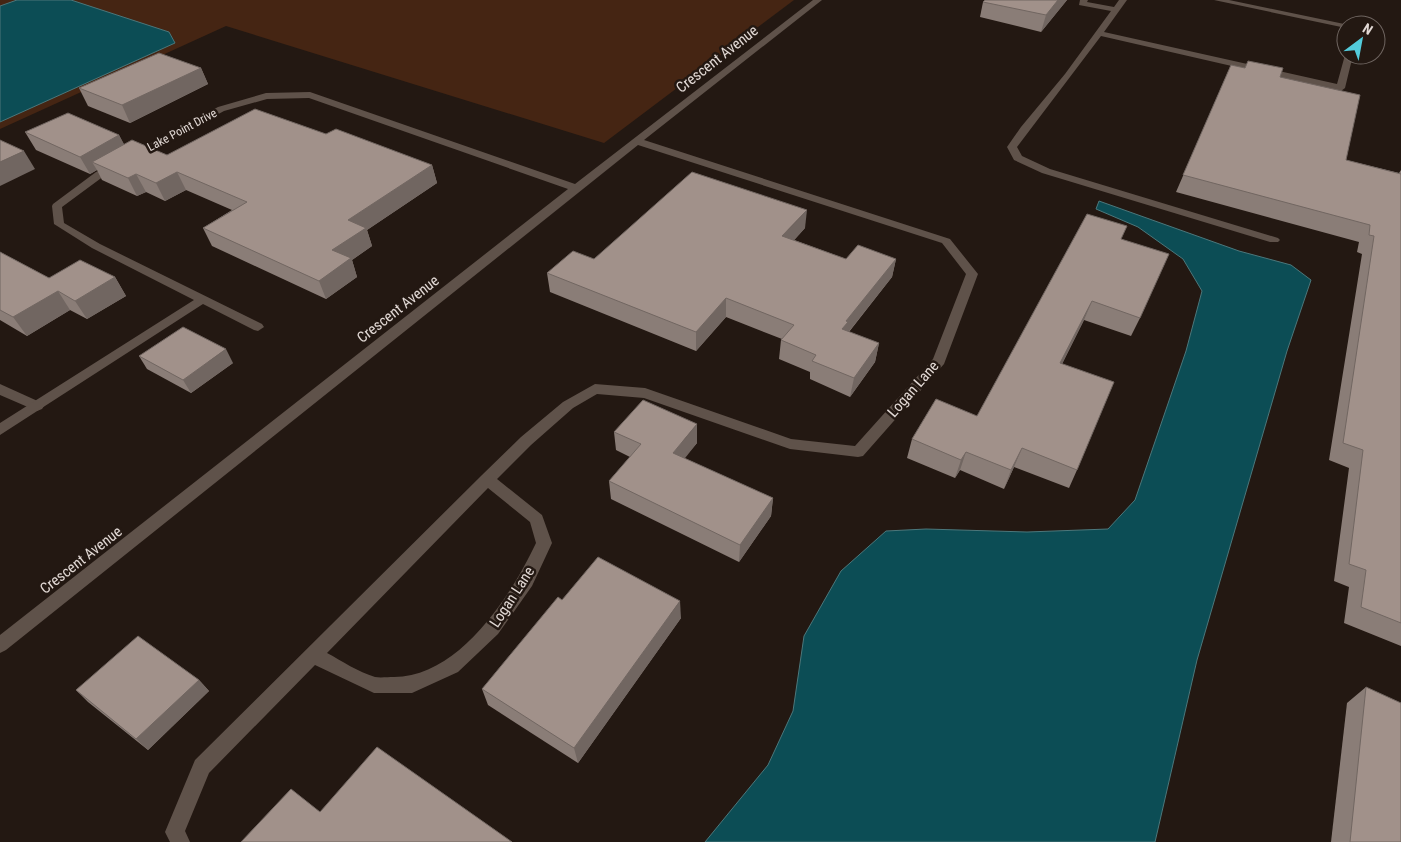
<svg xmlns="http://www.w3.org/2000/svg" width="1401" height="842" viewBox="0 0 1401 842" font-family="'Roboto Condensed',sans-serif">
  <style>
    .green { fill: #452513 }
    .water { fill: #0c4d55; stroke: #4c777b }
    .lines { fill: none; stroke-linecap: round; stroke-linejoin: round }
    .service { fill: #5f524a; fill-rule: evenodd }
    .minor { fill: #5f524a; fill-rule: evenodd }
    .wall { fill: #8a7d77 }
    .shaded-wall { fill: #716661 }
    .building { fill: #a1918a; stroke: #716661 }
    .labels { text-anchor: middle; stroke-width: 5; stroke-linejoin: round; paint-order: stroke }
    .far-street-label { font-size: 12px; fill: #e2d9d5; stroke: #231812 }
    .street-label { font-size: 15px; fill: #e2d9d5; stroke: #231812 }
  </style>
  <rect width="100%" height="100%" fill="#231812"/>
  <path class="green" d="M 0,0 L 794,0 L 604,143 L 226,26 L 0,129 Z"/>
  <g class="water">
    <path d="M 17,0 L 71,0 L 169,32 L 175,43 L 0,122 L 0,6 Z"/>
    <path d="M 1099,201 L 1239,251 L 1291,265 L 1311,280 L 1287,351 L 1197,660 L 1155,842 L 705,842 L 768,765 L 793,711 L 804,636 L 841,571 L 886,531 L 926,529 L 1027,532 L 1108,529 L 1135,500 L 1186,351 L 1202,291 L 1183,259 L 1138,227 L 1096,209 Z"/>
  </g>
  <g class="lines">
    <g class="service">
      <path d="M 1080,0 L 1088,0 L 1087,2 L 1114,7 L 1119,0 L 1127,0 L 1104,32 L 1337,84 L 1345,55 L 1346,53 L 1346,55 L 1353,55 L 1345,88 L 1341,91 L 1101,36 L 1017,147 L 1022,156 L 1050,169 L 1278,238 L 1280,240 L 1278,242 L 1270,242 L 1042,173 L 1014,160 L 1007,147 L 1021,127 L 1065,74 L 1111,11 L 1079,5 Z"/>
      <path d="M 1214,0 L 1229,0 L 1349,25 L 1346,25 L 1346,28 Z"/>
      <path d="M 0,384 L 42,403 L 44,406 L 42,409 L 37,411 L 0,395 Z"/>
    </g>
    <g class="minor">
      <path d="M 813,0 L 822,0 L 644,140 L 950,239 L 978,274 L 944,364 L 863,456 L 858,457 L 790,449 L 644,398 L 597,394 L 573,408 L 531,445 L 497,479 L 542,515 L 552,543 L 532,586 L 498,634 L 458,672 L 412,693 L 374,693 L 315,665 L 209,773 L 185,831 L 190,842 L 170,842 L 165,832 L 195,760 L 482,475 L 521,437 L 563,402 L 595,384 L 645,388 L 791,439 L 855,446 L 933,359 L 966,274 L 942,243 L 638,145 L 6,650 L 0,653 L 0,635 L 568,189 L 309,98 L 267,99 L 224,111 L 138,158 L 130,158 L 130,154 L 218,107 L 266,93 L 310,92 L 575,184 ZM 488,488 L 530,522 L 536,543 C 511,596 459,677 394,677 C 388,677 380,678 375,677 C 358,672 342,661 327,653 Z"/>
      <path d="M 115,163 L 119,164 L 119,168 L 104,176 L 62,207 L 64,223 L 100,244 L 262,324 L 264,327 L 258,331 L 254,330 L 203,304 L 0,435 L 0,423 L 194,300 L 92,248 L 54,224 L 52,206 L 53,204 L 96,172 Z"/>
    </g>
  </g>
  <g class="wall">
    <path d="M 985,0 L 1067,0 L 1041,32 L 980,17 L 983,2 Z"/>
    <path d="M 1231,65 L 1280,77 L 1346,160 L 1399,173 L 1401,170 L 1401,646 L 1344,623 L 1349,587 L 1334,581 L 1349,468 L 1329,460 L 1362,254 L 1357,252 L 1359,242 L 1176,192 Z"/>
    <path d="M 201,68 L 208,84 L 130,123 L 88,106 L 79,88 Z"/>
    <path d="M 25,132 L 119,135 L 124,145 L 167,155 L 326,134 L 432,165 L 437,183 L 367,230 L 372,246 L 352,260 L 357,277 L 326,299 L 212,246 L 203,228 L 232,210 L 186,190 L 165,201 L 146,192 L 137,196 L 102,180 L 97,170 L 90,174 L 36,150 Z"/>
    <path d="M 805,228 L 794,240 L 846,259 L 896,259 L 892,277 L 849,332 L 879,343 L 875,362 L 850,397 L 810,379 L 810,372 L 779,359 L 781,340 L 782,339 L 726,317 L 696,351 L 550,292 L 547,273 L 594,259 Z"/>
    <path d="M 1122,239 L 1140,318 L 1131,336 L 1084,320 L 1062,364 L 1077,470 L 1069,488 L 1014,467 L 1004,489 L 960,470 L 955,478 L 907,458 L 912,439 L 977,416 Z"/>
    <path d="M 0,252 L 49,278 L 115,277 L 126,296 L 87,319 L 70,310 L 27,336 L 0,320 Z"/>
    <path d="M 139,356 L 233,363 L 191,393 L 147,369 Z"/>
    <path d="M 614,432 L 697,443 L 684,458 L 773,498 L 771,516 L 739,562 L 611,499 L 609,481 L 630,457 L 616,450 Z"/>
    <path d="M 562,600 L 681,618 L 578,763 L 488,705 L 482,689 Z"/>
    <path d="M 199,680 L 209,691 L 148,750 L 88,702 L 76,690 Z"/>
    <path d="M 1366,687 L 1401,842 L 1331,842 L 1347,703 Z"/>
  </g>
  <g class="shaded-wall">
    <path d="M 1058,0 L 1067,0 L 1041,32 L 1046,15 Z"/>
    <path d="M 201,68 L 208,84 L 130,123 L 122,105 Z"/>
    <path d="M 119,135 L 129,153 L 92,162 L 97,170 L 90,174 L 80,157 Z"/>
    <path d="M 24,151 L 35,169 L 0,186 L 0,162 Z"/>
    <path d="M 432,165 L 437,183 L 367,230 L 372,246 L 352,260 L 357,277 L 326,299 L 319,281 L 332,250 L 348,220 Z"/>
    <path d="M 177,172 L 186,190 L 165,201 L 156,183 Z"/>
    <path d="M 136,174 L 146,192 L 137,196 L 128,178 Z"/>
    <path d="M 807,210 L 805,228 L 781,255 L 782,236 Z"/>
    <path d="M 896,259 L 892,277 L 846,335 L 842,329 L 846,321 Z"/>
    <path d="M 115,277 L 126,296 L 87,319 L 75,301 Z"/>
    <path d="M 58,291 L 70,310 L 27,336 L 13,317 Z"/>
    <path d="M 726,298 L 726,317 L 696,351 L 696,332 Z"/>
    <path d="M 1092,301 L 1084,320 L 1053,382 L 1060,363 Z"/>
    <path d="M 879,343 L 875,362 L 850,397 L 854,378 Z"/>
    <path d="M 226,349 L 233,363 L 191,393 L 183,380 Z"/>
    <path d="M 697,424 L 697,443 L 674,472 L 673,453 Z"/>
    <path d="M 1022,448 L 1014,467 L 1004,489 L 1011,470 Z"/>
    <path d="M 966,452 L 960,470 L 955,478 L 961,460 Z"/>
    <path d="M 773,498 L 771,516 L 739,562 L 740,545 Z"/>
    <path d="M 680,601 L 681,618 L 578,763 L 574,748 Z"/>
    <path d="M 199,680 L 209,691 L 148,750 L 136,739 Z"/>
  </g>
  <g class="building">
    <path d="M 985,0 L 1058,0 L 1046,15 L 983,2 Z"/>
    <path d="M 159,53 L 201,68 L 122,105 L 79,88 Z"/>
    <path d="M 1248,61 L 1283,68 L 1280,77 L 1360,95 L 1346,160 L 1401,174 L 1401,623 L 1361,607 L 1366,570 L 1349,564 L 1363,450 L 1343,443 L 1374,236 L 1369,235 L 1370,225 L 1183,175 L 1231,65 L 1245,68 Z"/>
    <path d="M 255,109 L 326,134 L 336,129 L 432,165 L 348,220 L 366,228 L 332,250 L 351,258 L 319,281 L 203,228 L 247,202 L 177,172 L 156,183 L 136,174 L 128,178 L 92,162 L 132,140 L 167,155 Z"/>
    <path d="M 68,113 L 119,135 L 80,157 L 25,132 Z"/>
    <path d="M 0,140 L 24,151 L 0,162 Z"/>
    <path d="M 692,172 L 807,210 L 782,236 L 846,259 L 858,245 L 896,259 L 846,321 L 848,322 L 842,329 L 879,343 L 854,378 L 812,361 L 816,355 L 781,340 L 794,325 L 726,298 L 696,332 L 547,273 L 573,251 L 594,259 Z"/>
    <path d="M 1087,214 L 1127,226 L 1121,239 L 1169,254 L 1140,318 L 1092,301 L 1060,363 L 1114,382 L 1077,470 L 1022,448 L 1011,470 L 966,452 L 961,460 L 912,439 L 936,399 L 977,416 Z"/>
    <path d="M 0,252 L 49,278 L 80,260 L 115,277 L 75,301 L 58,291 L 13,317 L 0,310 Z"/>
    <path d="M 183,327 L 226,349 L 183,380 L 139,356 Z"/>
    <path d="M 643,400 L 697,424 L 673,453 L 773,498 L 740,545 L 609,481 L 641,444 L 614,432 Z"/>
    <path d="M 598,557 L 680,601 L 574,748 L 482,689 L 558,597 L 562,600 Z"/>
    <path d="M 138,636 L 199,680 L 136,739 L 76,690 Z"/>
    <path d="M 1366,687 L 1401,703 L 1401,842 L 1350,842 Z"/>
    <path d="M 377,747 L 512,842 L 241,842 L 291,789 L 320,812 Z"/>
  </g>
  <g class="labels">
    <g class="far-street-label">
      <text transform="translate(182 130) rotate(-28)" y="4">Lake Point Drive</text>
    </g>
    <g class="street-label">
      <text transform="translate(717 59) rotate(-38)" y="5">Crescent Avenue</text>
      <text transform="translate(398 309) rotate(-38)" y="5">Crescent Avenue</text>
      <text transform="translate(913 389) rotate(-49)" y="5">Logan Lane</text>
      <text transform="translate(81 560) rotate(-38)" y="5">Crescent Avenue</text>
      <text transform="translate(512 597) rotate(-57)" y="5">Logan Lane</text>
    </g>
  </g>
  <g transform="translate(1361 40) rotate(32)"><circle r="24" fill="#231812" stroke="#6f6560"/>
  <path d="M0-4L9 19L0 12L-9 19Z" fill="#53cbdb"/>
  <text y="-8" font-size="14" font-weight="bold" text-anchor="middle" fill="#e2d9d5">N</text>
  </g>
</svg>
